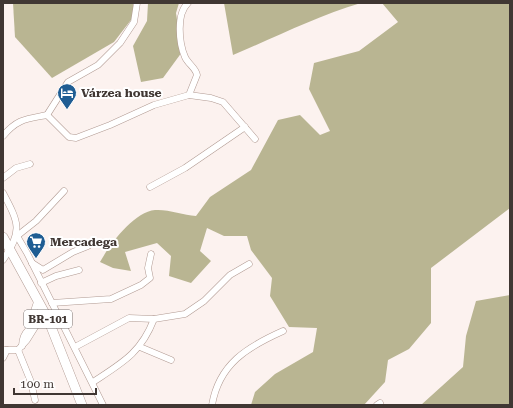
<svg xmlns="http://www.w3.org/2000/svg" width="513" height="408" viewBox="0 0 513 408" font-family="'Roboto Serif',serif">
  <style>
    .forest { fill: #b9b592 }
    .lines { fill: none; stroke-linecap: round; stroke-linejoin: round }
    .minor-casing { stroke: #b19a92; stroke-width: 7 }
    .highway-casing { stroke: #b19a92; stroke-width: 10 }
    .minor { stroke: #fff; stroke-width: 6 }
    .highway { stroke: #fff; stroke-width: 9 }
    .labels { text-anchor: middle; stroke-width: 4; stroke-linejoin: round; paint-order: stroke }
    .shield { fill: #fff; stroke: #797370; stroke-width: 1 }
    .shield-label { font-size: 11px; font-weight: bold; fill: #403733 }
    .poi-label { font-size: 12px; font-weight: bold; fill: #403733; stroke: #fff; text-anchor: start }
  </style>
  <rect width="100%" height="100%" fill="#fcf2ef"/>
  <g class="forest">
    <path d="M 13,3 L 133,3 L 134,16 L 114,42 L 52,78 L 15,37 Z"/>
    <path d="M 148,3 L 179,3 L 176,13 L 182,52 L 163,78 L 141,82 L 133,46 L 147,21 Z"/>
    <path d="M 224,3 L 361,3 C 317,16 276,37 233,55 Z"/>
    <path d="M 382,3 L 510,3 L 510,208 L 431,268 L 431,323 L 409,349 L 388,360 L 385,382 L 364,405 L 251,405 L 255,392 L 275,374 L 313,352 L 317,328 L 289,327 L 270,296 L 272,278 L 251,250 L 247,236 L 224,236 L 207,228 L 200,251 L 211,261 L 191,283 L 169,276 L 171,256 L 157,243 L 125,252 L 131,271 L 113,268 L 100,262 C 110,244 134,212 155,210 C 168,209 183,215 196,216 L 210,197 L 251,170 L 278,120 L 300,115 L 320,135 L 330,131 L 309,89 L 314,63 L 359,51 L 398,22 Z"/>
    <path d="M 510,295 L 510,405 L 421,405 L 463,367 L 466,336 L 476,301 Z"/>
  </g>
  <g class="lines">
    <g class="minor-casing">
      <g id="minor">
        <path d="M 188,3 C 176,14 179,43 185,57 C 188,64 196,68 197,75 L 189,95"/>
        <path d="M 47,115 L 69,137 L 76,138 L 110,125 L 154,105 L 189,95 L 211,98 L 223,102 L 255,139"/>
        <path d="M 47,115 L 68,82 L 98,65 L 120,43 L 134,22 L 137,3"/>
        <path d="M 3,136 C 17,119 26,119 47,115"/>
        <path d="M 3,178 L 16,168 L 30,164"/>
        <path d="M 150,187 L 185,168 L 245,127"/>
        <path d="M 64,191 L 36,221 L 17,236 L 27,253 L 103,405"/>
        <path d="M 3,193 C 19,223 23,231 3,260"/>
        <path d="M 32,263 L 43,270 L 73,252 L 88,246"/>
        <path d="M 41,283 L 56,276 L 79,270"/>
        <path d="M 52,303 L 111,299 L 141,285 L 150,278 L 148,268 L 151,254"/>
        <path d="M 22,346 C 22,329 35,325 48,319"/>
        <path d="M 75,347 L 129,318 L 154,319 L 185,314 L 204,301 L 230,275 L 249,264"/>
        <path d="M 140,347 L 171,360"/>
        <path d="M 3,350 L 18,350 L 27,340 L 37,324 L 34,311 L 38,299"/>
        <path d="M 18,350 L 31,382 L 35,400"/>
        <path d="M 3,358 L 7,350"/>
        <path d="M 93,382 C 122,363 141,353 154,319"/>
        <path d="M 212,405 C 219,364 247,347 283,331"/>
        <path d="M 377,405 L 380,403"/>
      </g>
    </g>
    <g class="highway-casing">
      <path id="highway" d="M 3,237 L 48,319 L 82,405"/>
    </g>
    <use href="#minor" class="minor"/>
    <use href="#highway" class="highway"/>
  </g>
  <defs>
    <g id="hotel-pin" transform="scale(1)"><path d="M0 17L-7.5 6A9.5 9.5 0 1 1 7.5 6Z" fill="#1f5d93" stroke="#fff"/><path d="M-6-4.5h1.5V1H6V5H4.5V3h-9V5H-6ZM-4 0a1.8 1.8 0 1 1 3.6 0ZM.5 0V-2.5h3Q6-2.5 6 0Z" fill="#fff"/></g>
    <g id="supermarket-pin" transform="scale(1)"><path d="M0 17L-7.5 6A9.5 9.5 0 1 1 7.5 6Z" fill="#1f5d93" stroke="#fff"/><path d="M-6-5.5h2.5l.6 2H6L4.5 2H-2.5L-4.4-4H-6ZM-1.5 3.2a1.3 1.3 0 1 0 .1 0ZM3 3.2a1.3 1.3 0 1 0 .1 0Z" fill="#fff"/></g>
  </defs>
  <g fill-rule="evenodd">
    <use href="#hotel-pin" x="67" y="93"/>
    <use href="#supermarket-pin" x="36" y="242"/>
  </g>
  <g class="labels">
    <rect class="shield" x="24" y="310" width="48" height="18" rx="3"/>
    <g class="shield-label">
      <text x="48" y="323">BR-101</text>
    </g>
    <g class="poi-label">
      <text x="81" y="97">Várzea house</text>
      <text x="50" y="246">Mercadega</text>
    </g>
  </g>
  <rect width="513" height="408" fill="none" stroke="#403733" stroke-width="8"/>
  <path d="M14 388v6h82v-6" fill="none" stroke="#403733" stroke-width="2"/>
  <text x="20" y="388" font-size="12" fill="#403733" stroke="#ffffff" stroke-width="3" paint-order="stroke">100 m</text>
</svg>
